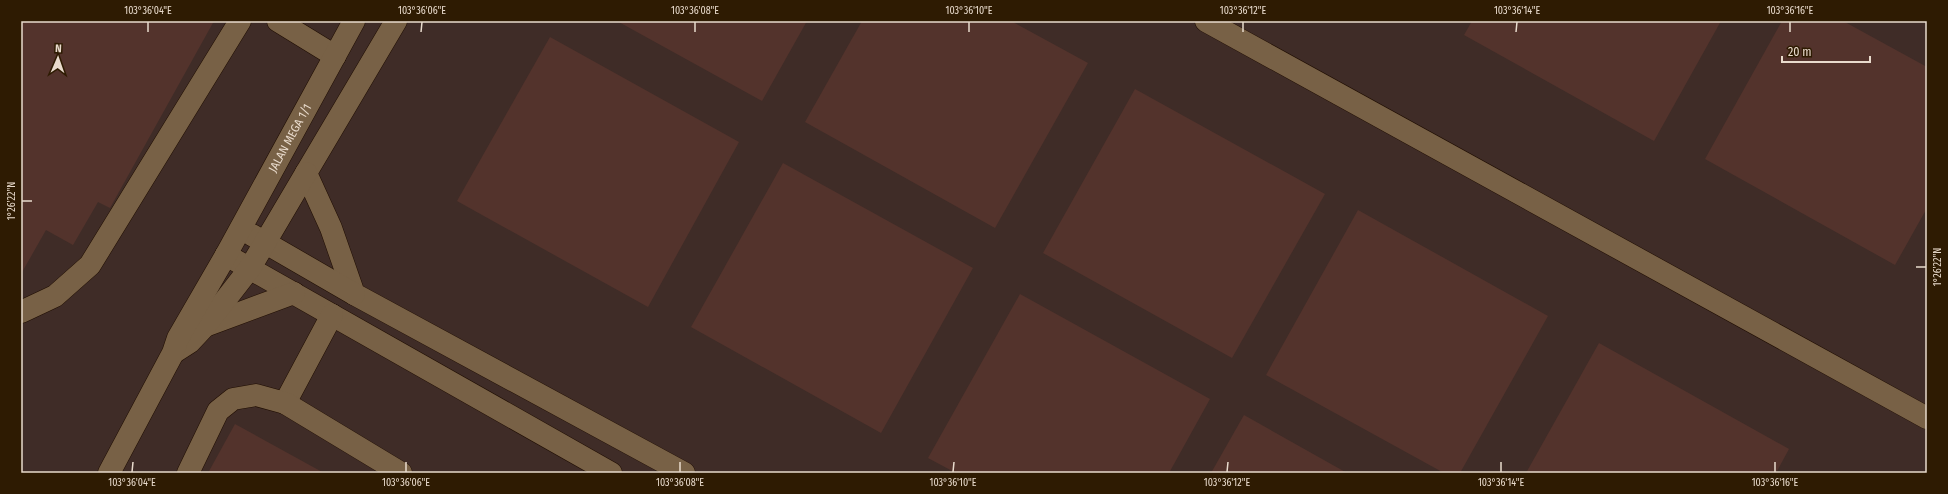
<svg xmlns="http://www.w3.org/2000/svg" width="1948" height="494" viewBox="0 0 1948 494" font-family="'Fira Sans Condensed',sans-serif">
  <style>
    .industrial { fill: #3f2c27 }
    .building { fill: #53332c }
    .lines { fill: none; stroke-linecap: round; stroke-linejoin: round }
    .minor-casing { stroke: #1f0d00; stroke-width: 23 }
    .minor { stroke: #786146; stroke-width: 22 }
    .ticks { fill: none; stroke: #e9dbcd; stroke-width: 1.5 }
    .labels { text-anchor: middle; stroke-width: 3; stroke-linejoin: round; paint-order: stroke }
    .street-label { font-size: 12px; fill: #e9dbcd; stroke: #2e1b02 }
    .neatline { fill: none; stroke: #e9dbcd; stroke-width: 1.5 }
    .ticks-label { font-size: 10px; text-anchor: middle; fill: #e9dbcd }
  </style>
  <rect width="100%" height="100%" fill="#39250b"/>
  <rect class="industrial" x="21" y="21" width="1906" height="452"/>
  <g class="building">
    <path d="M 21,21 L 214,21 L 110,208 L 98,202 L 73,245 L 46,230 L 21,274 Z"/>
    <path d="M 617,21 L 807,21 L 762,101 Z"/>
    <path d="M 862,21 L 1011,21 L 1088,63 L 995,228 L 805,122 Z"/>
    <path d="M 1472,21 L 1721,21 L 1654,141 L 1464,35 Z"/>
    <path d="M 1782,21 L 1843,21 L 1927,67 L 1927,208 L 1895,265 L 1705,159 Z"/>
    <path d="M 550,37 L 739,142 L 648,307 L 457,201 Z"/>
    <path d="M 1135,89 L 1325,194 L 1232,358 L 1043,253 Z"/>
    <path d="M 783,163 L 973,268 L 881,433 L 691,327 Z"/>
    <path d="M 1358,210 L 1548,316 L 1460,473 L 1444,473 L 1266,375 Z"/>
    <path d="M 1020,294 L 1210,399 L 1169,473 L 956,473 L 928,458 Z"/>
    <path d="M 1599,343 L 1789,449 L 1776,473 L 1526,473 Z"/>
    <path d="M 1244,415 L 1347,473 L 1211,473 Z"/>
    <path d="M 235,424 L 324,473 L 208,473 Z"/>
  </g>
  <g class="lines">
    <g class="minor-casing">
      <g id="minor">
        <path d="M 278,21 L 335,56"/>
        <path d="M 396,21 L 306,173 L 331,228 L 354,294 L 684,473"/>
        <path d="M 1206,21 L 1927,418"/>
        <path d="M 252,235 L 354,294"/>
        <path d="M 226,255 L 611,473"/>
        <path d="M 21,312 L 55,296 L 90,265 L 240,21"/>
        <path d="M 205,326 L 294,293"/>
        <path d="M 176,351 L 190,342 L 205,326 L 250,268 L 306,173"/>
        <path d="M 285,403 L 332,315"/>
        <path id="s1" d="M 109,473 L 173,353 L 178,338 L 226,255 L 354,21"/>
        <path d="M 188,473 L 218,411 L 233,399 L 256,395 L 285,403 L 401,473"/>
      </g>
    </g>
    <use href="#minor" class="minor"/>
  </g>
  <path class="ticks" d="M 148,32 L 148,22M 421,32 L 422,22M 695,32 L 695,22M 969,32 L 969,22M 1243,32 L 1243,22M 1516,32 L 1517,22M 1790,32 L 1790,22M 22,201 L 32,201M 1916,267 L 1926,267M 132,472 L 133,462M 406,472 L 406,462M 680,472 L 680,462M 953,472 L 954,462M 1227,472 L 1228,462M 1501,472 L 1501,462M 1775,472 L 1775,462"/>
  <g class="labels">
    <g class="street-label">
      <text dy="4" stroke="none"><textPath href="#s1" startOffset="381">JALAN MEGA 1/1</textPath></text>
    </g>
  </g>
  <rect width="1948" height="494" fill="none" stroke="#2e1b02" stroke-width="44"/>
  <g transform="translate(58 58) rotate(2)" stroke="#2e1b02" stroke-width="3" paint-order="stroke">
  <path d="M0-3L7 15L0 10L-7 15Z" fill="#e9dbcd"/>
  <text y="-6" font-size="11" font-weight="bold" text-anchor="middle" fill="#e9dbcd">N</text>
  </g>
  <path d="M1782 56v6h88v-6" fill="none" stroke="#e9dbcd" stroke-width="2"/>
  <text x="1788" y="56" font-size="12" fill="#e9dbcd" stroke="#2e1b02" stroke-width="3" paint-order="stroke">20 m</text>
  <rect x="22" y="22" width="1904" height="450" class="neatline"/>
  <g class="ticks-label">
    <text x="148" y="14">103°36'04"E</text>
    <text x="422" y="14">103°36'06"E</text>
    <text x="695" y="14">103°36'08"E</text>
    <text x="969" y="14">103°36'10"E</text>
    <text x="1243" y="14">103°36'12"E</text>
    <text x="1517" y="14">103°36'14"E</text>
    <text x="1790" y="14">103°36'16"E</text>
    <text transform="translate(11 201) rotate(-90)" y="4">1°26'22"N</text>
    <text transform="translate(1937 267) rotate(-90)" y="4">1°26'22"N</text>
    <text x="132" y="486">103°36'04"E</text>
    <text x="406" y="486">103°36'06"E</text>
    <text x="680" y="486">103°36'08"E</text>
    <text x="953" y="486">103°36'10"E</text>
    <text x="1227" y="486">103°36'12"E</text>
    <text x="1501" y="486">103°36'14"E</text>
    <text x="1775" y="486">103°36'16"E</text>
  </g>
</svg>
